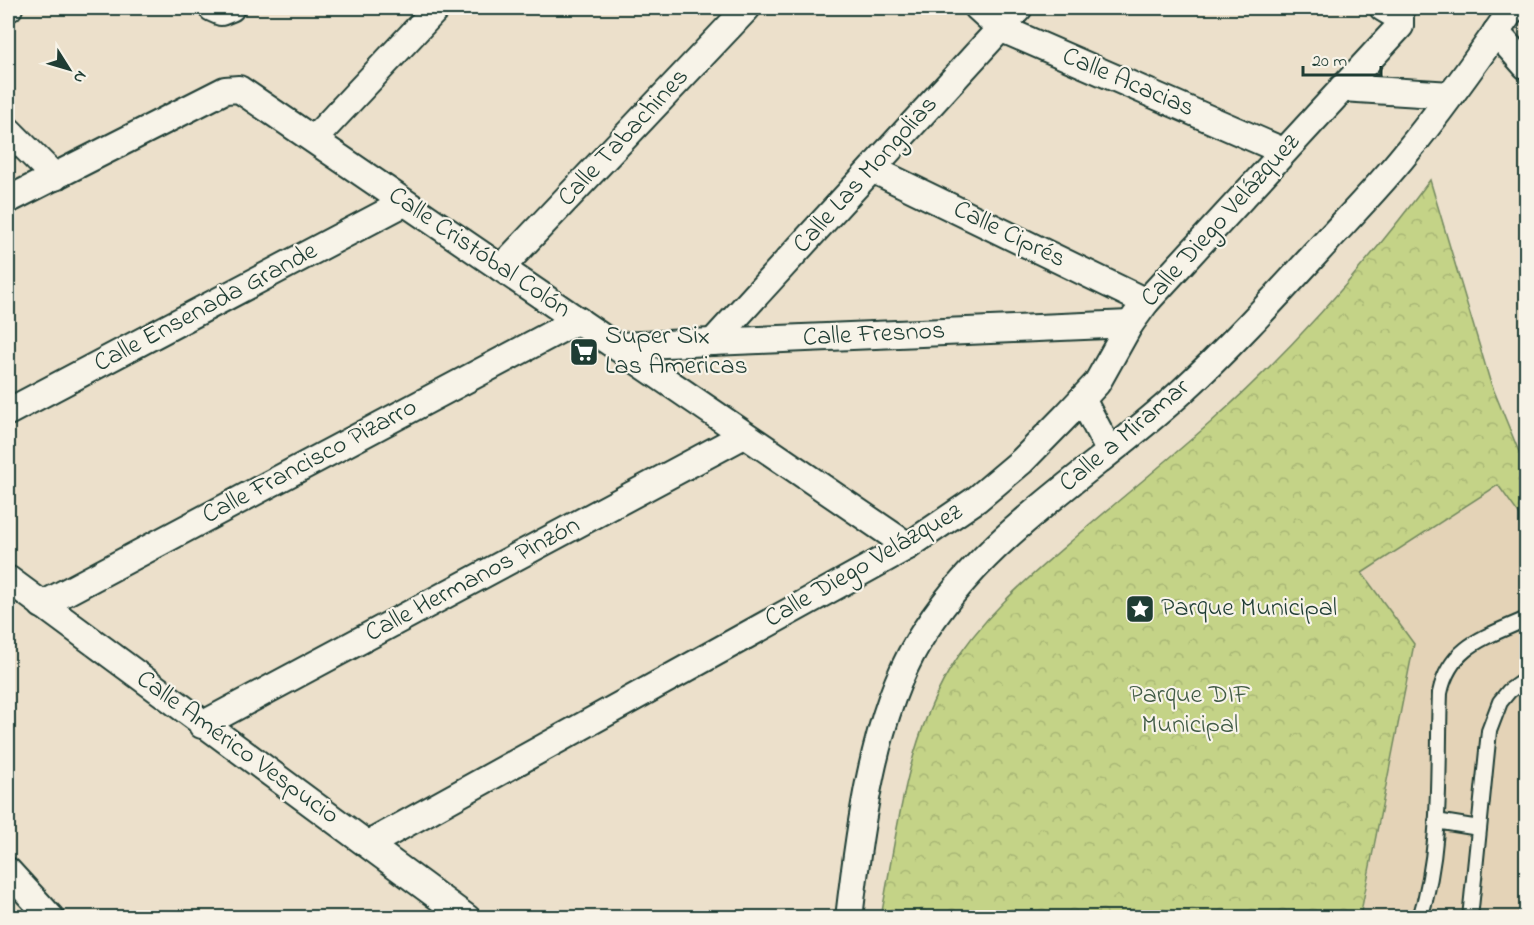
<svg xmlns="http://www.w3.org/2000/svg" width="1534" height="925" font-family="'Indie Flower',sans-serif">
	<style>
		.built { fill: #e4d3b7 }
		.park { fill: url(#park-crowns); stroke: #72885e; stroke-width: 1.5 }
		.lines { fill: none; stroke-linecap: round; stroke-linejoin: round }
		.lane-casing { stroke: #1f3d34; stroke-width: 18 }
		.street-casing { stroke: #1f3d34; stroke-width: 30 }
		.lane { stroke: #f7f3e8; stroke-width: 14 }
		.street { stroke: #f7f3e8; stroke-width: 26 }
		.labels { text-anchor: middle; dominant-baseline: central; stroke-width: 4.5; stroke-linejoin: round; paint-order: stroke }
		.street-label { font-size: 26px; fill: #1f3d34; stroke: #f7f3e8 }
		.poi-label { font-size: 26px; fill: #1f3d34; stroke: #f7f3e8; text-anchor: start }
		.park-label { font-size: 26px; fill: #405b45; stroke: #f7f3e8 }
	</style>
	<defs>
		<pattern id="park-crowns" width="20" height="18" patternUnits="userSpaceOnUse" patternTransform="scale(1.5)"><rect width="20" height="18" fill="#c4d387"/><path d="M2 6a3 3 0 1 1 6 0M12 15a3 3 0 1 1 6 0" fill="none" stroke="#a8b675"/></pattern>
	</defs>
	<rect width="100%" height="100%" fill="#ece0cb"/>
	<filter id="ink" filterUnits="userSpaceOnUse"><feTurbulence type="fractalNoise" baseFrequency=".0167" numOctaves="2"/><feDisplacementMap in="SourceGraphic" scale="12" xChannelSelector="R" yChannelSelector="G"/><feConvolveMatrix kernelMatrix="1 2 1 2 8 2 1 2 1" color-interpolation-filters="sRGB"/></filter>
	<g filter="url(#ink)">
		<path class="built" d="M 1498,485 L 1526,524 L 1526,917 L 1361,918 L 1414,644 L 1362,573 Z"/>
		<path class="park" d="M 1430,180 L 1490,381 L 1526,469 L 1526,524 L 1498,485 L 1362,573 L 1414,644 L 1360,917 L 881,917 C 897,834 905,746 949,671 C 981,617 1028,578 1076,537 C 1120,499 1166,462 1210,423 C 1292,350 1364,268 1430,180 Z"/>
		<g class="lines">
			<g class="lane-casing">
				<g id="lane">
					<path d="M 1436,821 L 1479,828"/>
					<path d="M 1420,918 C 1443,846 1437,767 1440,693 C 1450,645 1487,637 1526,619"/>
					<path d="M 1470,918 L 1489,731 L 1500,702 L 1509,691 L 1526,679"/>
				</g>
			</g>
			<g class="street-casing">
				<g id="street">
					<path d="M 8,8 L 9,8"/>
					<path d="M 212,8 L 221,12 L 231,8"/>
					<path d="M 978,8 L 1000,28 L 1283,151"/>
					<path d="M 1496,32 L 1526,66"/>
					<path d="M 1342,88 L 1451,95"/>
					<path d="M 8,130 L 55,177"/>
					<path d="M 314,139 L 437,8"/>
					<path d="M 872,169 L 1146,302"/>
					<path d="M 8,200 L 225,90 L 239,89 L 908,546"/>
					<path d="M 501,268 L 747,8"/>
					<path d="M 713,342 L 1019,8"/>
					<path d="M 618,346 L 1130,324"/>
					<path d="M 1082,399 L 1109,450"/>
					<path d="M 8,412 L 404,203"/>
					<path d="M 8,579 L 467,918"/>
					<path d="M 42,605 L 578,320"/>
					<path d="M 202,725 L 744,435"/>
					<path d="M 369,844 L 908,546 L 977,499 L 1022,461 L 1068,414 L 1097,383 L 1130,324 L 1146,302 L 1400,26 L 1400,18 L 1383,8"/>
					<path d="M 8,871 L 51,918"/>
					<path d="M 849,918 C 859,832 873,717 918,642 C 982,535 1089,476 1178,395 C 1227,350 1272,301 1316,253 C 1346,220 1378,188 1406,153 C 1444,107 1479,57 1513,8"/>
				</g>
			</g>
			<use href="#lane" class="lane"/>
			<use href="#street" class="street"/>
		</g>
	</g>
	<defs>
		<g id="supermarket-square" transform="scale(1.5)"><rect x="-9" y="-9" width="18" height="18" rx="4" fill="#1f3d34" stroke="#f7f3e8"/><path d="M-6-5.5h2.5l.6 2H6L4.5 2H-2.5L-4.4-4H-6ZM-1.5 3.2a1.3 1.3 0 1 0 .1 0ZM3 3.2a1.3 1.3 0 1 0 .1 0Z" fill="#fff"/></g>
		<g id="sight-square" transform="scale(1.5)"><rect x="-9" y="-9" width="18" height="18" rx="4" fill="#1f3d34" stroke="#f7f3e8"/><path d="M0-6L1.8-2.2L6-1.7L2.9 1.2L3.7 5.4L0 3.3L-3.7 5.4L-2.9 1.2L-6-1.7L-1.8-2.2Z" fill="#fff"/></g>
	</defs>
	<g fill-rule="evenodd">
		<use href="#supermarket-square" x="584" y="352"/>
		<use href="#sight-square" x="1140" y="609"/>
	</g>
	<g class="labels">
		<g class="street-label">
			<text transform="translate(1128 83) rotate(23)">Calle Acacias</text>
			<text transform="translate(624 138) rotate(-47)">Calle Tabachines</text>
			<text transform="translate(866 175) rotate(-48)">Calle Las Mongolias</text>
			<text transform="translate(1221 221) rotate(-48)">Calle Diego Velázquez</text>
			<text transform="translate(1009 235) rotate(26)">Calle Ciprés</text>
			<text transform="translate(479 253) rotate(34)">Calle Cristóbal Colón</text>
			<text transform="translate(206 308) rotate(-28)">Calle Ensenada Grande</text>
			<text transform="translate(874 335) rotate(-3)">Calle Fresnos</text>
			<text transform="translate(1125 436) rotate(-40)">Calle a Miramar</text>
			<text transform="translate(310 462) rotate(-28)">Calle Francisco Pizarro</text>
			<text transform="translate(864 566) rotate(-30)">Calle Diego Velázquez</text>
			<text transform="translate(473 580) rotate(-28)">Calle Hermanos Pinzón</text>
			<text transform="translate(237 748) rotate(36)">Calle Américo Vespucio</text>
		</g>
		<g class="poi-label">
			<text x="605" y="337">Super Six<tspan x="605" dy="30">Las Americas</tspan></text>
			<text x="1161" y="609">Parque Municipal</text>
		</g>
		<g class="park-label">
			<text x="1190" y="696">Parque DIF<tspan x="1190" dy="30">Municipal</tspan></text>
		</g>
	</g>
	<rect width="1534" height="925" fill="none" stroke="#f7f3e8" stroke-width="30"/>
	<rect x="15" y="15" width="1504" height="895" fill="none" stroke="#1f3d34" stroke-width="2" filter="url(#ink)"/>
	<g transform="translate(69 69) rotate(127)" stroke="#f7f3e8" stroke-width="4.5" paint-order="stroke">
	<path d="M0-4.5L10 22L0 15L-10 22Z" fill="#1f3d34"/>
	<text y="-9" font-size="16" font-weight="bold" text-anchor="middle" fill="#1f3d34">N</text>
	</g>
	<path d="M1303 66v9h78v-9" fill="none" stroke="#1f3d34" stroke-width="3"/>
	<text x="1312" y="66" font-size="18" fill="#1f3d34" stroke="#f7f3e8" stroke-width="4.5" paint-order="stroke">20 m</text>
</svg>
